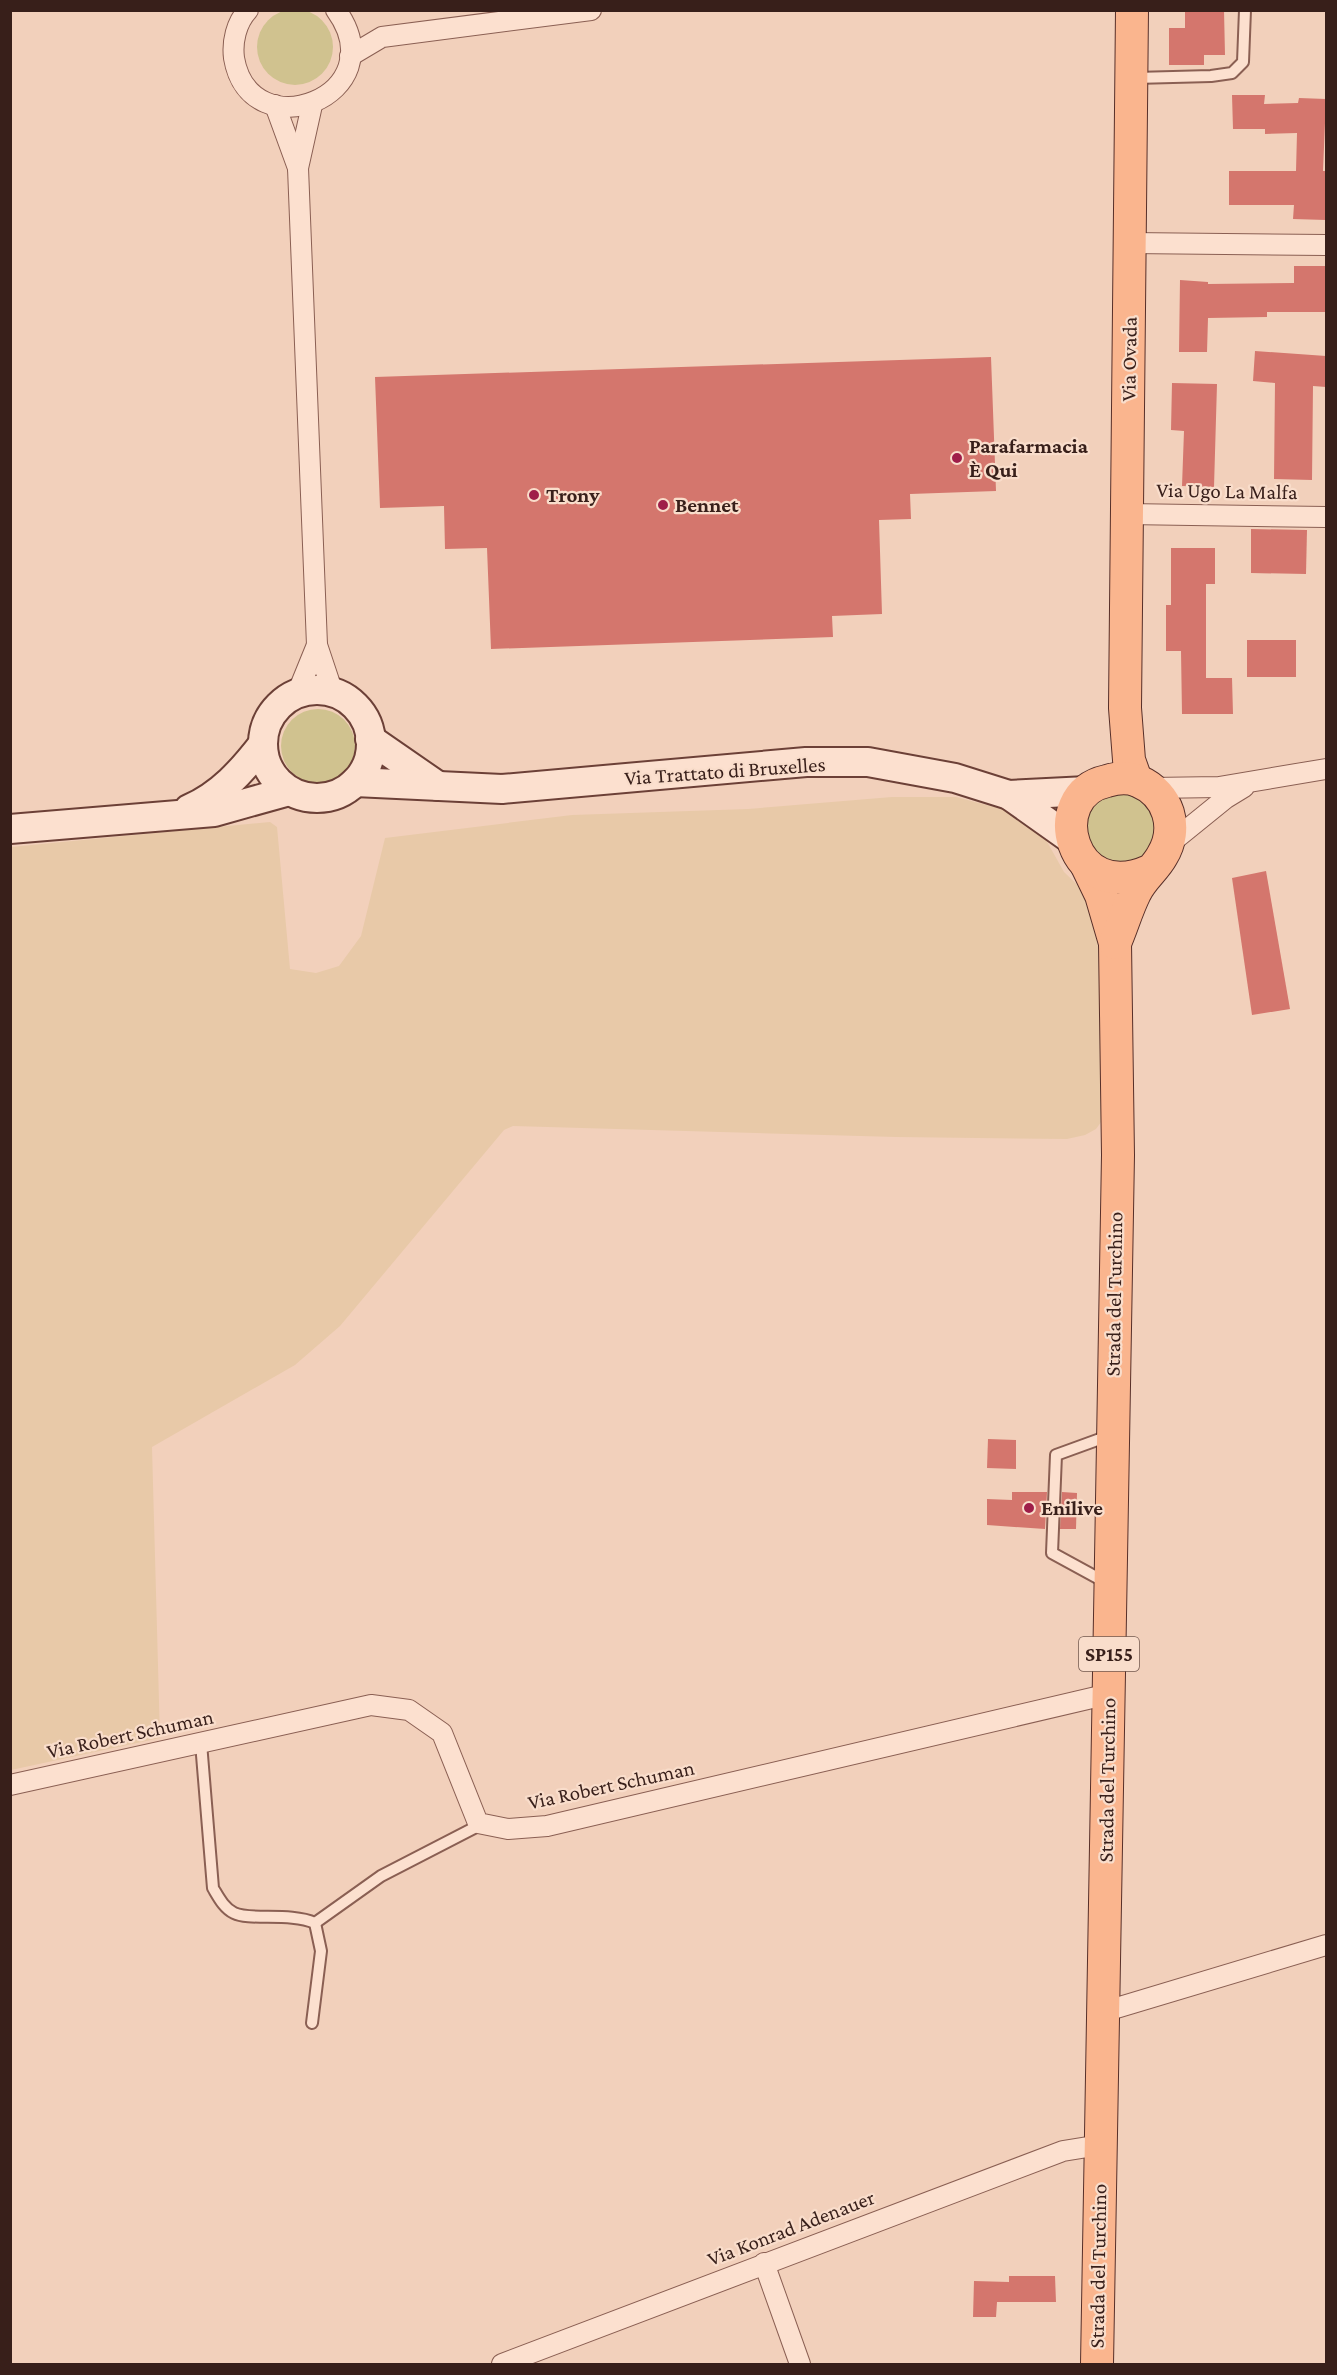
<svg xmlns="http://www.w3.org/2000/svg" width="1337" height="2375" font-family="'Crimson Pro',serif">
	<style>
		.farmland { fill: #e8c9a8 }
		.green { fill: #d0c28f }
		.building { fill: #d4766d }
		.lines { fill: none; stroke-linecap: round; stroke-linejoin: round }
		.service-casing { stroke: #8a5f53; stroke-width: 14 }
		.minor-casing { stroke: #8a5f53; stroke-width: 22 }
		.secondary-casing { stroke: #6c4037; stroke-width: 32 }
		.primary-casing { stroke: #572f29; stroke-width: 34 }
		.service { stroke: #fce0cf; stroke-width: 10 }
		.minor { stroke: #fce0cf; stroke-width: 20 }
		.secondary { stroke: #fce0cf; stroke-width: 28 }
		.primary { stroke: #fab58e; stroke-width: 32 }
		.poi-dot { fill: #9f1e49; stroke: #f9ddcb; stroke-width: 2 }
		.labels { text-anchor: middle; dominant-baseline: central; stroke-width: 4.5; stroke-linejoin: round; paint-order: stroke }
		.shield { fill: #f9ddcb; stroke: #72584f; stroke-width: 1.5 }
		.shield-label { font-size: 20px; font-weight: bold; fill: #381f1a }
		.street-label { font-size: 21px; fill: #381f1a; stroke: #f9ddcb }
		.poi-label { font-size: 21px; font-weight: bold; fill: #381f1a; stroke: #f9ddcb; text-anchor: start }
	</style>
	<rect width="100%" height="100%" fill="#f2d0bb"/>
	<path class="farmland" d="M 892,797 L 956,797 L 1021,814 L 1041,831 L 1064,872 L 1087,894 L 1102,947 L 1104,1118 L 1096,1129 L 1085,1135 L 1067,1139 L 896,1137 L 513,1126 L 504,1130 L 340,1326 L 295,1365 L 152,1447 L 160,1738 L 11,1770 L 11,847 L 270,822 L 277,827 L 290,969 L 316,973 L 339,966 L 361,936 L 385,838 L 572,815 L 748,809 Z"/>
	<g class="green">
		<circle cx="295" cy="47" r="38"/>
		<circle cx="318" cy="746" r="37"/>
		<path d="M 1137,792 L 1160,819 L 1152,854 L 1120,868 L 1089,850 L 1085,814 L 1101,796 Z"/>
	</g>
	<g class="building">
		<path d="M 1185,10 L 1224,10 L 1225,55 L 1204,55 L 1204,65 L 1169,65 L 1169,28 L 1185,28 Z"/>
		<path d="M 1232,95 L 1265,95 L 1264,104 L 1298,103 L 1299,98 L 1326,99 L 1323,171 L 1326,171 L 1326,220 L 1293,219 L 1294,205 L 1229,205 L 1229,171 L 1296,171 L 1297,133 L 1265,134 L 1265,129 L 1233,129 Z"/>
		<path d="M 1294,266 L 1326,266 L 1326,312 L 1267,312 L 1267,317 L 1208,318 L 1207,352 L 1179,352 L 1180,280 L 1208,282 L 1208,284 L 1294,283 Z"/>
		<path d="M 1255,351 L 1326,356 L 1326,387 L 1313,386 L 1312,480 L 1274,479 L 1275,383 L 1253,381 Z"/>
		<path d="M 991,357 L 996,491 L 910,494 L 911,519 L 879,520 L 882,614 L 832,616 L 833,637 L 491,649 L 487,548 L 445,549 L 444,506 L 380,508 L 375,377 Z"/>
		<path d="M 1172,383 L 1217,384 L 1214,487 L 1182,486 L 1184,431 L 1171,430 Z"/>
		<path d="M 1251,529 L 1307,530 L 1306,574 L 1251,573 Z"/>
		<path d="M 1171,548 L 1215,548 L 1215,584 L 1206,584 L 1206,678 L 1232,678 L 1233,714 L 1182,714 L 1181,651 L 1166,651 L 1166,605 L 1171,605 Z"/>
		<rect x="1247" y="640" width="49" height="37"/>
		<path d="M 1266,871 L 1290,1009 L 1252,1015 L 1232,878 Z"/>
		<path d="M 988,1439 L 1016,1440 L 1016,1469 L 987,1468 Z"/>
		<path d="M 1012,1492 L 1047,1492 L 1045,1529 L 987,1525 L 987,1499 L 1012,1500 Z"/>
		<path d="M 1062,1492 L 1077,1493 L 1076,1529 L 1060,1529 Z"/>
		<path d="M 1009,2276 L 1055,2276 L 1056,2302 L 997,2302 L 996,2317 L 973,2317 L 974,2281 L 1009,2282 Z"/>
	</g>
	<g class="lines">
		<g class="service-casing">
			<g id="service">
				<path d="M 1135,78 L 1211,76 L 1232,73 L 1243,62 L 1245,10"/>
				<path d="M 1107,1583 L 1052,1553 L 1056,1455 L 1111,1435"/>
				<path d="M 201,1743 L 213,1888 C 219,1898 224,1908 234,1913 C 250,1921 290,1912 315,1923 L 321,1951 L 312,2023"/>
				<path d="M 315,1923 L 381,1876 L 476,1827 L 478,1823"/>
			</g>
		</g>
		<g class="minor-casing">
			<g id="minor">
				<path d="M 248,10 C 236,23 232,42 234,58 C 250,152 398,96 336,10"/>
				<path d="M 350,56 L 382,37 L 591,10"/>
				<path d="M 275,105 L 298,168"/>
				<path d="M 312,105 L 298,168 L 317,645 L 333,693"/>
				<path d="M 1130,243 L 1326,245"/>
				<path d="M 1127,514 L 1326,517"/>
				<path d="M 297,694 L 317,645"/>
				<path d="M 1151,788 L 1219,787 L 1326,769"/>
				<path d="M 1168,845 L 1226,798 L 1244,787"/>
				<path d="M 10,1785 L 371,1705 L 409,1710 L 442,1733 L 478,1823 L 508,1829 L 547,1826 L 1109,1694"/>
				<path d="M 1103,2012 L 1326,1945"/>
				<path d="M 764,2263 L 800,2364"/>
				<path d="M 502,2364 L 1063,2151 L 1100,2145"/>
			</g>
		</g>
		<g class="secondary-casing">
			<g id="secondary">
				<circle cx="317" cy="744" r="54"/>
				<path d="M 370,739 L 438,786"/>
				<path d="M 355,782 L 502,789 L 806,762 L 868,762 L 955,778 L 1009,795 L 1071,839"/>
				<path d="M 1009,795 L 1087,791"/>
				<path d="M 189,809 C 221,795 242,771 263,744"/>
				<path d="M 10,829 L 214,812 L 289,791"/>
			</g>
		</g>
		<g class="primary-casing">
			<g id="primary">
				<path d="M 1132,10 L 1125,708 L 1129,760 L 1136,780"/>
				<path d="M 1087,866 L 1101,895 L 1115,943 L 1118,1155 L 1097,2364"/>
				<path d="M 1115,943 C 1122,927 1127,909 1135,893 C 1142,878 1155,869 1162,856 C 1179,828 1169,794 1138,781 C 1128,777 1117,778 1107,781 C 1042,795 1071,906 1149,871"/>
			</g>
		</g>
		<use href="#service" class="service"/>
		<use href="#minor" class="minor"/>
		<use href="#secondary" class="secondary"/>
		<use href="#primary" class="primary"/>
	</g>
	<g class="poi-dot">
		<circle cx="957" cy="458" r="6"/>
		<circle cx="534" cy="495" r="6"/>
		<circle cx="663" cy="505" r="6"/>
		<circle cx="1029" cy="1508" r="6"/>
	</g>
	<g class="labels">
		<rect class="shield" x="1079" y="1637" width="60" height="34" rx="4.5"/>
		<g class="shield-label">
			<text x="1109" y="1654">SP155</text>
		</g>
		<g class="street-label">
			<text transform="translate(1129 359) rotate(-89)">Via Ovada</text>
			<text transform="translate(1227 491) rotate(1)">Via Ugo La Malfa</text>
			<text transform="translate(725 771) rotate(-4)">Via Trattato di Bruxelles</text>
			<text transform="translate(1114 1294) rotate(-89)">Strada del Turchino</text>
			<text transform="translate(130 1734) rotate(-12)">Via Robert Schuman</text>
			<text transform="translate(1107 1780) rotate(-89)">Strada del Turchino</text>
			<text transform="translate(611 1785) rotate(-12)">Via Robert Schuman</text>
			<text transform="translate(791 2228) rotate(-21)">Via Konrad Adenauer</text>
			<text transform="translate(1098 2266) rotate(-89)">Strada del Turchino</text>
		</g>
		<g class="poi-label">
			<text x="969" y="446">Parafarmacia<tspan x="969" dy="24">È Qui</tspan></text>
			<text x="546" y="495">Trony</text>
			<text x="675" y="505">Bennet</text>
			<text x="1041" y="1508">Enilive</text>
		</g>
	</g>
	<rect width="1337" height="2375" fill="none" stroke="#381f1a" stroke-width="24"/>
</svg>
